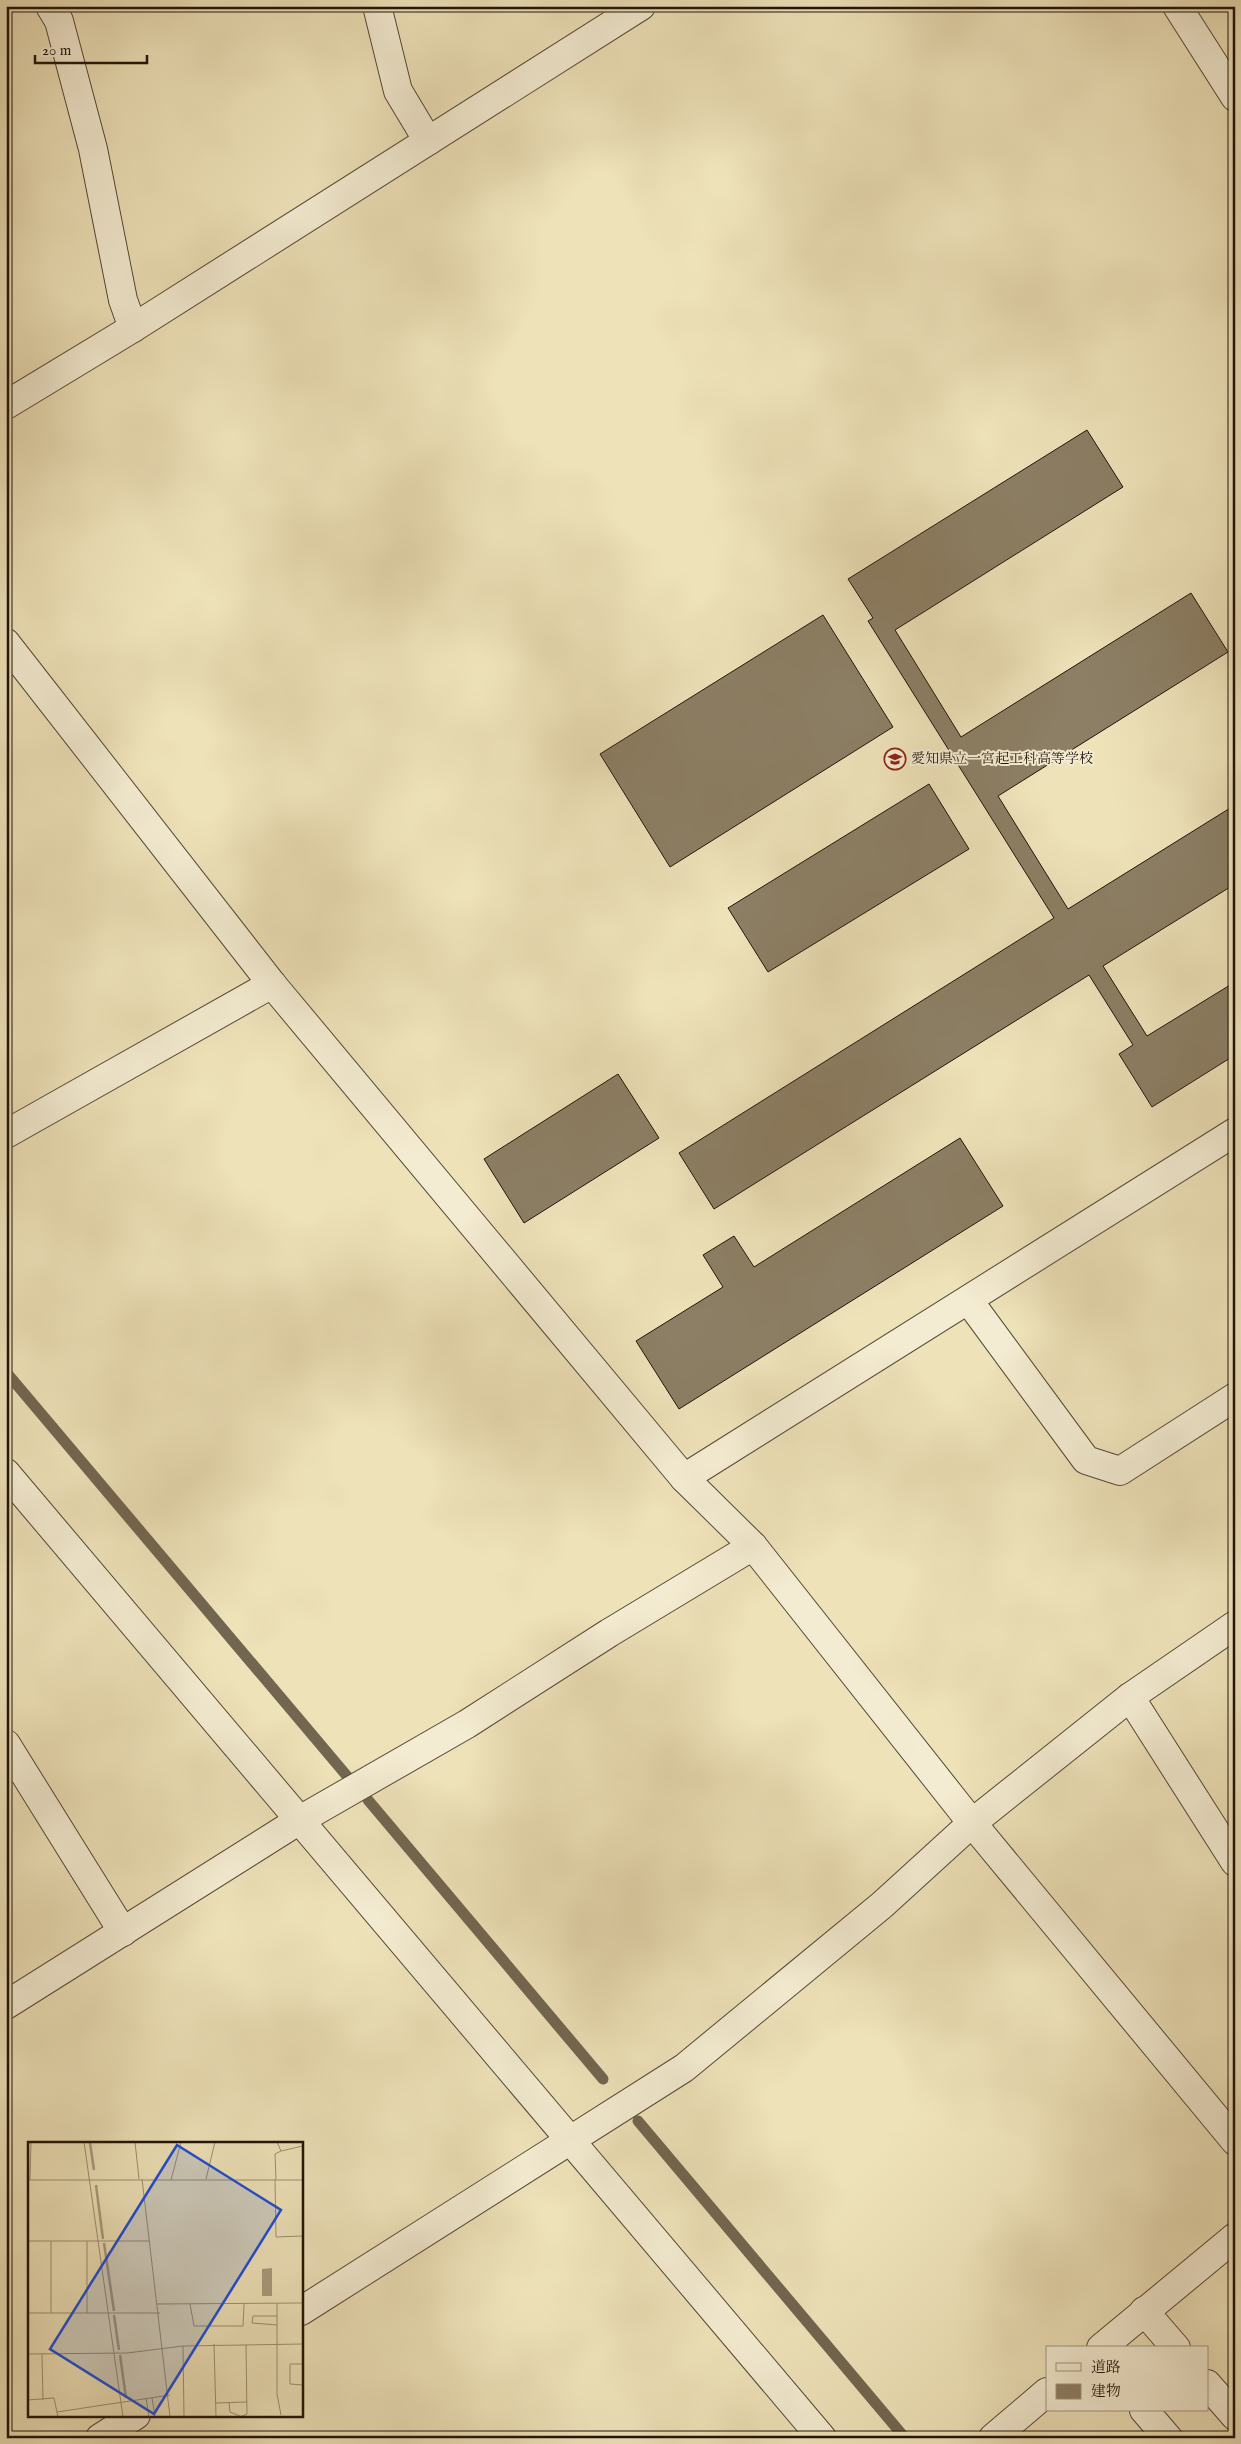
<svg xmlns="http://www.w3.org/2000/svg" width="1241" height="2444" font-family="'IM FELL English','Noto Serif JP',serif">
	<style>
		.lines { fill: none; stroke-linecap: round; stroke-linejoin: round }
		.stream { stroke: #726650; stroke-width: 11 }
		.building { fill: #8c7f65; stroke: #21140a }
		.minor-casing { stroke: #544836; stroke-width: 30 }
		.tertiary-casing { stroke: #544836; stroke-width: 30 }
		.minor { stroke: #f4ecd2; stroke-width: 28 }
		.tertiary { stroke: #f4ecd2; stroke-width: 28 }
		.labels { text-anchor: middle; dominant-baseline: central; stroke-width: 4; stroke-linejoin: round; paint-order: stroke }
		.poi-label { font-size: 14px; fill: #21140a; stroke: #f4ecd2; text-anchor: start }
		.inset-river { fill: none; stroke: #a89c7e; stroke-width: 2.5 }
		.inset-road { fill: none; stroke: #9c9073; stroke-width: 1 }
		.view { fill: #1d4ed8; fill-opacity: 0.15; stroke: #1d4ed8; stroke-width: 2.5 }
		.inset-edge { fill: none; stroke: #21140a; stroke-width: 2.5 }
	</style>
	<rect width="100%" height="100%" fill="#eee2b9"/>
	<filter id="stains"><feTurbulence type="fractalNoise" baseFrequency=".004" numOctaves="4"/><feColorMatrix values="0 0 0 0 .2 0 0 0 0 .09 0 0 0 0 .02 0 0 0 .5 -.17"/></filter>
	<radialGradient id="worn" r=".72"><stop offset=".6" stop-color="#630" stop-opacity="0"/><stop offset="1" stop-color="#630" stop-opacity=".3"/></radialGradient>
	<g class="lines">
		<g class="stream">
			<path d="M 6,1372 L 347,1776"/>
			<path d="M 368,1800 L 603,2079"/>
			<path d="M 638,2121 L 905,2438"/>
		</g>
	</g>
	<g class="building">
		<path d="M 1087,430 L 1123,487 L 895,630 L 961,737 L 1191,593 L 1228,652 L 998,796 L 1068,909 L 1235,805 L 1235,884 L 1103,966 L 1147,1036 L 1235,982 L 1235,1055 L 1152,1107 L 1119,1054 L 1133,1045 L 1089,975 L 714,1209 L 679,1153 L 1054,918 L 868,621 L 873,618 L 848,579 Z"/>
		<path d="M 823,615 L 893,727 L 670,867 L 600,754 Z"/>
		<path d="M 929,784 L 969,849 L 768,972 L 728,908 Z"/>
		<path d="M 618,1074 L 659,1138 L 524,1223 L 484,1159 Z"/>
		<path d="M 960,1138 L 1003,1206 L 679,1409 L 636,1341 L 723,1287 L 703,1255 L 734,1236 L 754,1267 Z"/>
	</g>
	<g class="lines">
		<g class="minor-casing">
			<g id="minor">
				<path d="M 50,6 L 59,21 L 93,149 L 123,300 L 133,328"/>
				<path d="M 377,6 L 398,91 L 428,141"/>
				<path d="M 1177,6 L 1235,97"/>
				<path d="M 6,643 L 272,984 L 684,1478 L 753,1546 L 972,1823 L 1235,2141"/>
				<path d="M 6,1134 L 272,984"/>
				<path d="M 969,1301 L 1086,1460 L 1120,1471 L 1235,1397"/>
				<path d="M 684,1478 L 1235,1132"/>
				<path d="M 1130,1697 L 1235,1862"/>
				<path d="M 6,1744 L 123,1932"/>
				<path d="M 6,2005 L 298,1821 L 467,1724 L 609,1633 L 753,1546"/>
				<path d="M 301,2311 L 684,2068 L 882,1905 L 972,1823 L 1130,1697 L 1235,1625"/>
				<path d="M 1144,2311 L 1176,2348"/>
				<path d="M 1101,2348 L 1235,2237"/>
				<path d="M 1207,2384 L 1235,2416"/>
				<path d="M 1144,2410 L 1168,2438"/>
				<path d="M 100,2438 L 136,2415"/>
				<path d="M 993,2438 L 1047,2392"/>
			</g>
		</g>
		<g class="tertiary-casing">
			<g id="tertiary">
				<path d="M 6,405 L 133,328 L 641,6"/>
				<path d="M 6,1473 L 822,2438"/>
			</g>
		</g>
		<use href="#minor" class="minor"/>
		<use href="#tertiary" class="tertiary"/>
	</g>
	<defs>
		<g id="school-ring" transform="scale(1.125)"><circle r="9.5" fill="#f4ecd2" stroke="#8f2418" stroke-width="1.5"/><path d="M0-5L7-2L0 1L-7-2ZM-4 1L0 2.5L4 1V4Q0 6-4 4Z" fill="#8f2418"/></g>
	</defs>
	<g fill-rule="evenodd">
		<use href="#school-ring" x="895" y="759"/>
	</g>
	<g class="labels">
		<g class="poi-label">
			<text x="911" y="759">愛知県立一宮起工科高等学校</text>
		</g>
	</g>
	<g transform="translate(28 2142)">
		<rect width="275" height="275" fill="#eee2b9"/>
		<path d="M 244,126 L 244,154 L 234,154 L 234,127 Z" fill="#a89c7e"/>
		<path class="inset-river" d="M 62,1 L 66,28M 68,43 L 75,97M 76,101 L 86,169M 86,173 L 91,208M 92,213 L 98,256"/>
		<path class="inset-road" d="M 56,0 L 95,275M 107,0 L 111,37M 249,0 L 253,9 L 275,4M 114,37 L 142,275M 178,37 L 187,0M 247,37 L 248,95 L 275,94M 248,37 L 247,12 L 253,9M 0,38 L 275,38M 2,38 L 3,0M 143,38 L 153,0M 0,99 L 121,99M 23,99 L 23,171M 249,161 L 249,252 L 253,273M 129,162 L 275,161M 162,162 L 166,184 L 215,184 L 216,162M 0,171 L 132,171M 59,171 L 59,99M 249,174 L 225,174 L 224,181 L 249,183M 186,202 L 188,275M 155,204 L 156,275M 0,212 L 99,211 L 155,204 L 275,202M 14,212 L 15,258M 275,222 L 262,222 L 262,242 L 275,243M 118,256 L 121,275M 124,256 L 127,275M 0,258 L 26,256 L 30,275M 201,260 L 202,270 L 212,274M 188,261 L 219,260M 29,270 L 142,253M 212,275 L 219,272 L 218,203"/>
		<path class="view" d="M 149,3 L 253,68 L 126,272 L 22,207 Z"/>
		<rect width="275" height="275" class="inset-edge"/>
	</g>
	<rect width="1241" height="2444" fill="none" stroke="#eee2b9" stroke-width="25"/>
	<rect x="8" y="8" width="1226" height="2429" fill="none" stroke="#21140a" stroke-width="2.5"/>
	<rect x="12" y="12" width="1216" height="2419" fill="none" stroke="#21140a"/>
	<rect x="1046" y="2346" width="162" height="65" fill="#f4ecd2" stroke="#a09682"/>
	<rect x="1056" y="2363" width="25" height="8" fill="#f4ecd2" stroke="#a09682"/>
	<text x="1091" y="2372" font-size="15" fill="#21140a">道路</text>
	<rect x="1056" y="2384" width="25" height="15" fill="#8c7f65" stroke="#a09682"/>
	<text x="1091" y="2396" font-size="15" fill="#21140a">建物</text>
	<path d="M35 55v8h112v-8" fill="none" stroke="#21140a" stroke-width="2.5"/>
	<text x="42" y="55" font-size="15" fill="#21140a" stroke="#f4ecd2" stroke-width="4" paint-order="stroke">20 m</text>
	<rect width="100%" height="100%" filter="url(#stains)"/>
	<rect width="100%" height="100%" fill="url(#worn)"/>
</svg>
